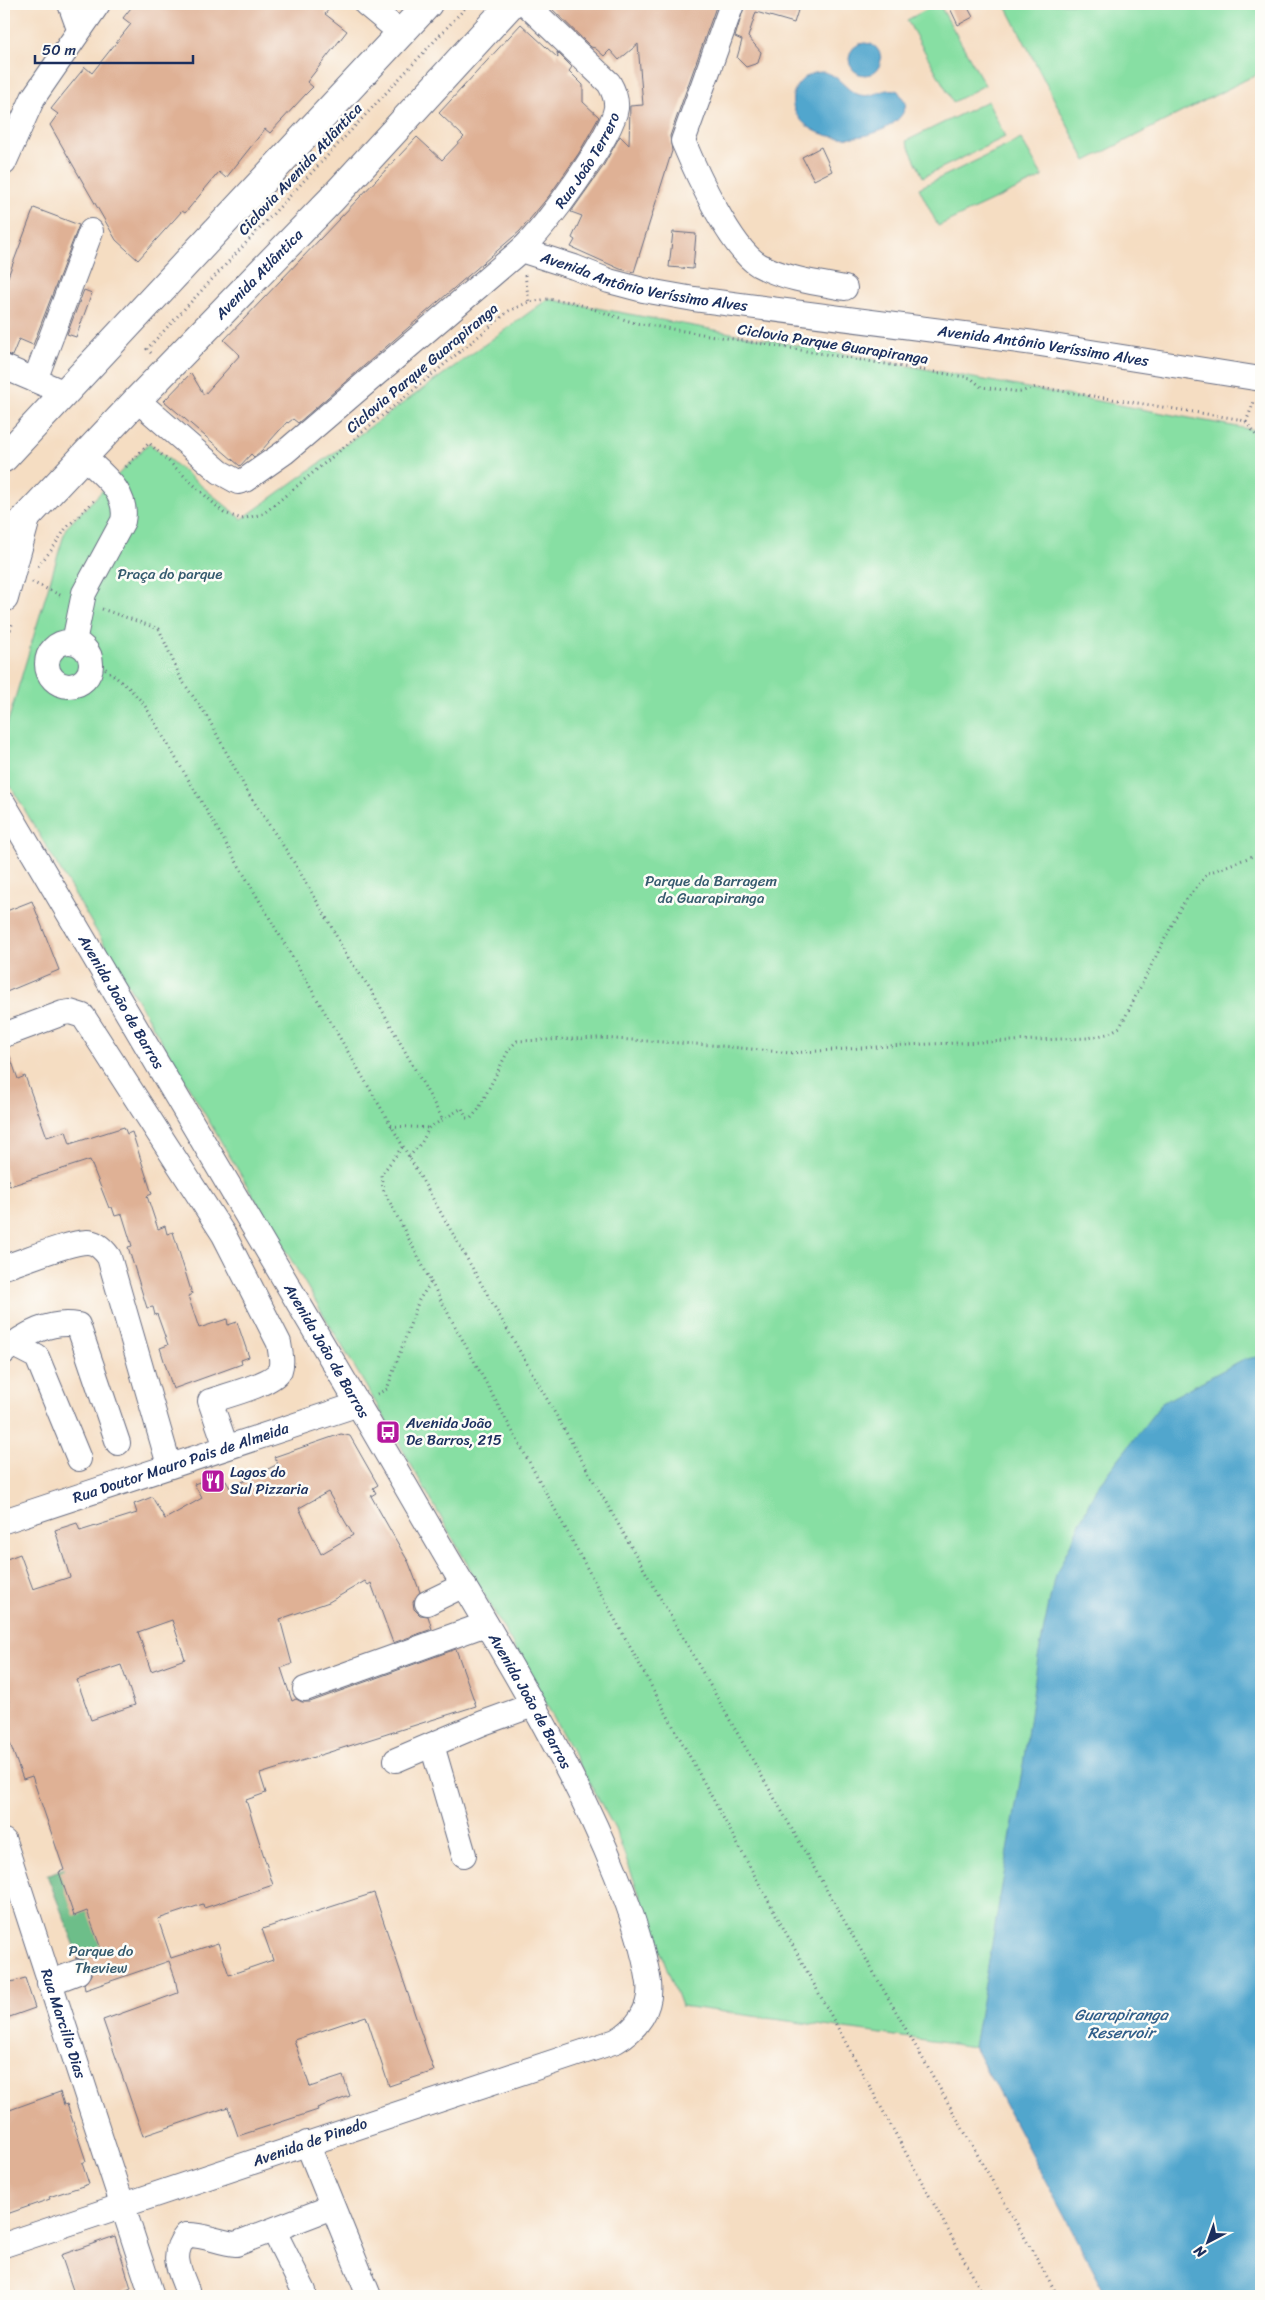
<svg xmlns="http://www.w3.org/2000/svg" width="1265" height="2300" font-family="Sriracha,sans-serif">
	<style>
		.green { fill: #87dfa3; stroke: #518780 }
		.forest { fill: #6dbe89; stroke: #447674 }
		.water { fill: #51a6cd; stroke: #366a96 }
		.building { fill: #dfb195; fill-rule: evenodd }
		.lines { fill: none; stroke-linecap: round; stroke-linejoin: round }
		.minor-casing { stroke: #676c81; stroke-width: 26 }
		.major-casing { stroke: #676c81; stroke-width: 30 }
		.path { stroke: #676c81; stroke-width: 3; stroke-dasharray: 1 4; stroke-linecap: butt }
		.minor { stroke: #fff; stroke-width: 24 }
		.major { stroke: #fff; stroke-width: 28 }
		.labels { text-anchor: middle; dominant-baseline: central; stroke-width: 5; stroke-linejoin: round; paint-order: stroke }
		.street-label { font-size: 15px; fill: #1b2f5e; stroke: #fdfcf7 }
		.park-label { font-size: 15px; fill: #365b6f; stroke: #fdfcf7 }
		.poi-label { font-size: 15px; fill: #1b2f5e; stroke: #fdfcf7; text-anchor: start }
		.water-label { font-size: 16px; font-style: italic; fill: #315f8a; stroke: #fdfcf7 }
	</style>
	<rect width="100%" height="100%" fill="#fdfcf7"/>
	<filter id="ink" filterUnits="userSpaceOnUse"><feTurbulence type="fractalNoise" baseFrequency=".02" numOctaves="2"/><feDisplacementMap in="SourceGraphic" scale="10" xChannelSelector="R" yChannelSelector="G"/><feConvolveMatrix kernelMatrix="1 2 1 2 8 2 1 2 1" color-interpolation-filters="sRGB"/></filter>
	<filter id="wash" filterUnits="userSpaceOnUse"><feTurbulence type="fractalNoise" baseFrequency=".0096" numOctaves="4" result="noise"/><feDisplacementMap in="SourceGraphic" scale="20" xChannelSelector="R" yChannelSelector="G"/><feGaussianBlur stdDeviation="1.12" result="paint"/><feColorMatrix in="noise" values="0 0 0 0 0 0 0 0 0 0 0 0 0 0 0 0 0 1.4 0 .05"/><feComposite in="paint" operator="in"/></filter>
	<g filter="url(#wash)">
		<rect width="100%" height="100%" fill="#f5ddc2"/>
		<g class="green">
			<path d="M 937,4 L 939,4 L 985,85 L 953,102 L 907,20 Z"/>
			<path d="M 1005,4 L 1261,4 L 1261,72 L 1086,161 Z"/>
			<path d="M 988,101 L 1005,137 L 923,177 L 906,141 Z"/>
			<path d="M 1021,139 L 1043,177 L 938,226 L 919,188 Z"/>
			<path d="M 548,299 L 1254,430 L 1261,442 L 1261,1799 L 1027,2145 L 974,2047 L 681,2006 L 615,1829 L 540,1693 L 386,1420 L 4,775 L 4,735 L 66,528 L 149,443 L 242,519 Z"/>
		</g>
		<path class="forest" d="M 72,1865 L 129,1971 L 91,1987 L 47,1875 Z"/>
		<g class="water">
			<circle cx="865" cy="59" r="16"/>
			<path d="M 824,72 C 840,75 845,91 860,95 C 874,99 885,85 898,91 L 906,103 C 905,116 894,124 882,130 C 857,141 819,142 800,119 C 782,99 799,71 824,72 Z"/>
			<path d="M 1261,1356 L 1261,2296 L 1107,2296 L 974,2047 L 1023,1765 L 1038,1658 L 1054,1579 L 1096,1488 L 1162,1403 L 1242,1360 Z"/>
		</g>
		<g id="blocks">
			<g class="building">
				<path d="M 134,4 L 333,4 L 325,14 L 347,31 L 307,82 L 313,87 L 306,94 L 270,133 L 265,129 L 226,178 L 219,172 L 185,213 L 182,211 L 138,260 L 116,240 L 50,125 L 58,114 L 51,109 L 63,94 L 85,67 L 92,73 L 131,24 L 123,18 Z"/>
				<path d="M 547,4 L 717,4 L 670,136 L 672,151 L 634,272 L 620,269 L 571,247 L 575,240 L 572,238 L 582,216 L 571,212 L 602,168 L 620,136 L 629,145 L 630,106 L 643,105 L 638,44 L 619,60 L 610,50 L 604,56 L 595,48 L 591,47 Z"/>
				<path d="M 745,4 L 800,4 L 794,23 L 756,12 L 748,37 L 761,52 L 758,63 L 746,67 L 737,58 L 742,40 L 735,37 Z"/>
				<path d="M 948,4 L 966,4 L 973,17 L 958,25 Z"/>
				<path d="M 521,24 L 558,58 L 557,52 L 572,67 L 569,71 L 583,85 L 583,102 L 599,117 L 579,153 L 549,196 L 520,231 L 298,423 L 293,419 L 288,423 L 287,422 L 262,450 L 254,457 L 251,454 L 240,466 L 164,401 L 191,373 L 204,395 L 240,355 L 224,340 L 417,137 L 442,160 L 464,137 L 439,113 Z"/>
				<path d="M 821,147 L 832,171 L 814,180 L 802,157 Z"/>
				<path d="M 34,208 L 79,225 L 33,345 L 19,339 L 12,356 L 4,353 L 4,287 Z"/>
				<path d="M 673,232 L 696,234 L 693,269 L 669,267 Z"/>
				<path d="M 84,290 L 92,293 L 76,337 L 67,334 Z"/>
				<path d="M 32,901 L 59,970 L 4,993 L 4,912 Z"/>
				<path d="M 4,1048 L 7,1048 L 18,1079 L 25,1076 L 47,1137 L 66,1131 L 70,1144 L 124,1127 L 127,1134 L 132,1132 L 152,1194 L 147,1196 L 158,1229 L 165,1226 L 167,1234 L 173,1232 L 192,1294 L 188,1296 L 199,1328 L 227,1319 L 228,1325 L 237,1322 L 249,1357 L 241,1360 L 242,1364 L 173,1389 L 160,1348 L 168,1345 L 157,1314 L 155,1315 L 153,1307 L 147,1308 L 128,1247 L 132,1246 L 122,1214 L 115,1216 L 112,1207 L 109,1208 L 90,1160 L 10,1186 L 4,1166 Z"/>
				<path d="M 341,1434 L 350,1436 L 378,1485 L 373,1488 L 376,1493 L 371,1496 L 409,1563 L 420,1592 L 413,1602 L 414,1609 L 420,1615 L 428,1616 L 432,1629 L 393,1643 L 371,1583 L 368,1585 L 365,1581 L 329,1602 L 280,1619 L 292,1664 L 281,1668 L 292,1701 L 296,1699 L 302,1702 L 310,1702 L 456,1649 L 476,1706 L 260,1774 L 266,1793 L 246,1800 L 273,1885 L 204,1908 L 203,1904 L 158,1919 L 171,1958 L 218,1943 L 229,1975 L 273,1960 L 262,1929 L 374,1893 L 434,2071 L 389,2086 L 366,2016 L 294,2040 L 310,2087 L 343,2076 L 350,2096 L 317,2108 L 318,2110 L 238,2136 L 228,2107 L 143,2136 L 103,2020 L 178,1993 L 175,1978 L 169,1961 L 85,1990 L 84,1984 L 91,1975 L 91,1968 L 86,1961 L 75,1958 L 101,1949 L 87,1911 L 74,1916 L 59,1872 L 64,1870 L 32,1776 L 23,1779 L 4,1727 L 4,1707 L 10,1705 L 4,1685 L 4,1560 L 20,1554 L 33,1589 L 70,1577 L 55,1530 L 77,1523 L 80,1531 L 137,1513 L 134,1504 L 152,1497 L 165,1519 L 202,1498 L 194,1484 L 222,1474 L 230,1488 L 278,1464 L 274,1457 ZM 328,1492 L 353,1535 L 321,1554 L 299,1508 ZM 172,1620 L 185,1659 L 151,1671 L 138,1632 ZM 121,1665 L 135,1705 L 91,1720 L 77,1680 Z"/>
				<path d="M 25,1978 L 35,2008 L 4,2019 L 4,1984 Z"/>
				<path d="M 60,2092 L 64,2105 L 67,2104 L 86,2161 L 82,2163 L 89,2184 L 49,2197 L 50,2199 L 4,2215 L 4,2112 Z"/>
				<path d="M 115,2236 L 131,2288 L 124,2291 L 125,2296 L 75,2296 L 61,2255 Z"/>
			</g>
		</g>
	</g>
	<g filter="url(#ink)">
		<use href="#blocks" fill-opacity="0" stroke="#676c81" stroke-width="1"/>
		<g class="lines">
			<g class="minor-casing">
				<g id="minor">
					<path d="M 70,4 L 79,29"/>
					<path d="M 366,4 L 401,33"/>
					<path d="M 732,4 L 683,141 C 696,172 731,249 759,265 C 785,279 816,283 845,288"/>
					<path d="M 4,163 L 33,98 L 98,4"/>
					<path id="s1" d="M 521,250 C 544,230 612,137 616,108 C 617,99 613,90 609,83 L 526,4"/>
					<path d="M 4,367 L 65,393"/>
					<path d="M 35,380 L 91,231"/>
					<path id="s2" d="M 137,400 L 220,472 L 238,482 L 245,480 L 285,452 L 521,250 L 574,267 L 609,281 L 643,290 L 694,299 L 1034,343 L 1261,379"/>
					<path d="M 74,642 L 84,593 L 123,521 C 129,493 102,474 84,457"/>
					<circle cx="69" cy="664" r="22"/>
					<path id="s3" d="M 4,804 C 152,1054 300,1303 445,1554 C 506,1658 571,1762 616,1874 C 629,1906 644,1949 649,1983 C 652,2009 637,2029 616,2041 L 4,2245"/>
					<path d="M 4,1035 L 63,1013 L 70,1012 L 83,1016 L 224,1235 L 279,1343 C 280,1351 283,1362 280,1370 C 273,1384 225,1396 210,1401 L 226,1447"/>
					<path d="M 4,1267 C 24,1261 69,1242 87,1242 C 97,1242 104,1250 109,1257 L 169,1465"/>
					<path d="M 12,1344 L 37,1357 L 79,1459"/>
					<path d="M 4,1352 C 24,1334 51,1320 78,1325 L 118,1443"/>
					<path id="s4" d="M 4,1521 L 359,1404"/>
					<path d="M 427,1603 L 464,1585"/>
					<path d="M 305,1689 L 486,1624"/>
					<path d="M 432,1745 L 464,1855"/>
					<path d="M 396,1760 L 483,1723 L 533,1705"/>
					<path id="s5" d="M 4,1841 L 152,2296"/>
					<path d="M 49,1983 L 78,1972"/>
					<path d="M 307,2143 L 369,2296"/>
					<path d="M 274,2231 L 304,2291"/>
					<path d="M 187,2290 C 179,2270 170,2254 186,2235 C 204,2234 219,2243 236,2244 L 332,2207"/>
				</g>
			</g>
			<g class="major-casing">
				<g id="major">
					<path d="M 4,458 L 428,4"/>
					<path id="s6" d="M 4,541 L 137,400 L 331,200 L 511,4"/>
					<path d="M 4,598 L 25,522"/>
				</g>
			</g>
			<g class="path">
				<path d="M 525,275 L 529,302"/>
				<path d="M 151,353 L 147,349 L 469,4"/>
				<path d="M 1246,422 L 1255,399"/>
				<path d="M 126,467 L 149,443 L 224,513 L 242,519 L 263,514 L 509,311 L 529,302 L 548,299 L 572,302 L 635,323 L 971,378 L 981,387 L 1020,392 L 1036,387 L 1238,419 L 1246,422 L 1261,442"/>
				<path d="M 38,566 L 53,548 L 66,528 L 96,499"/>
				<path d="M 32,582 L 62,596"/>
				<path d="M 102,609 L 159,629 L 181,679 L 208,718 L 248,793 L 292,859 L 329,922 L 345,953 L 371,990 L 443,1120"/>
				<path d="M 4,649 L 13,621"/>
				<path d="M 90,656 L 129,688 L 144,704 L 388,1120 L 1058,2296"/>
				<path d="M 391,1126 L 429,1128"/>
				<path d="M 409,1157 L 422,1142 L 429,1128 L 462,1108 L 466,1118 L 471,1118 L 478,1110 L 509,1049 L 517,1041 L 599,1038 L 711,1045 L 790,1053 L 904,1045 L 1088,1038 L 1107,1034 L 1120,1027 L 1182,905 L 1208,873 L 1261,853"/>
				<path d="M 431,1282 L 984,2296"/>
				<path d="M 377,1394 L 387,1389 L 419,1300 L 431,1282 L 383,1189 L 381,1175 L 403,1146"/>
			</g>
			<use href="#minor" class="minor"/>
			<use href="#major" class="major"/>
		</g>
	</g>
	<defs>
		<g id="bus-square" transform="scale(1.25)"><rect x="-9" y="-9" width="18" height="18" rx="4" fill="#b5179e" stroke="#fdfcf7"/><path d="M-5-6H5V4H4V6H2V4H-2V6H-4V4H-5ZM-3.5-4V0h7V-4ZM-3.5 1.2v1.5H-2V1.2ZM2 1.2v1.5H3.5V1.2Z" fill="#fff"/></g>
		<g id="restaurant-square" transform="scale(1.25)"><rect x="-9" y="-9" width="18" height="18" rx="4" fill="#b5179e" stroke="#fdfcf7"/><path d="M-5-6h1v4h1v-4h1v4h1v-4h1v5L-1.5 .5V6h-2V.5L-5-1ZM5-6V6H3V1.5H1.5Q1.5-4 5-6Z" fill="#fff"/></g>
	</defs>
	<g fill-rule="evenodd">
		<use href="#bus-square" x="388" y="1432"/>
		<use href="#restaurant-square" x="213" y="1481"/>
	</g>
	<g class="labels">
		<g class="street-label">
			<text stroke="none"><textPath href="#s1" startOffset="112">Rua João Terrero</textPath></text>
			<text transform="translate(300 169) rotate(-47)">Ciclovia Avenida Atlântica</text>
			<text stroke="none"><textPath href="#s6" startOffset="369">Avenida Atlântica</textPath></text>
			<text stroke="none"><textPath href="#s2" startOffset="625">Avenida Antônio Veríssimo Alves</textPath></text>
			<text transform="translate(833 344) rotate(9)">Ciclovia Parque Guarapiranga</text>
			<text stroke="none"><textPath href="#s2" startOffset="1030">Avenida Antônio Veríssimo Alves</textPath></text>
			<text transform="translate(422 368) rotate(-40)">Ciclovia Parque Guarapiranga</text>
			<text stroke="none"><textPath href="#s3" startOffset="230">Avenida João de Barros</textPath></text>
			<text stroke="none"><textPath href="#s3" startOffset="635">Avenida João de Barros</textPath></text>
			<text stroke="none"><textPath href="#s4" startOffset="186">Rua Doutor Mauro Pais de Almeida</textPath></text>
			<text stroke="none"><textPath href="#s3" startOffset="1040">Avenida João de Barros</textPath></text>
			<text stroke="none"><textPath href="#s5" startOffset="192">Rua Marcilio Dias</textPath></text>
			<text transform="translate(310 2142) rotate(-19)">Avenida de Pinedo</text>
		</g>
		<g class="park-label">
			<text x="170" y="574">Praça do parque</text>
			<text x="711" y="881">Parque da Barragem<tspan x="711" dy="17">da Guarapiranga</tspan></text>
			<text x="101" y="1951">Parque do<tspan x="101" dy="17">Theview</tspan></text>
		</g>
		<g class="poi-label">
			<text x="406" y="1423">Avenida João<tspan x="406" dy="17">De Barros, 215</tspan></text>
			<text x="230" y="1472">Lagos do<tspan x="230" dy="17">Sul Pizzaria</tspan></text>
		</g>
		<g class="water-label">
			<text x="1121" y="2014">Guarapiranga<tspan x="1121" dy="18">Reservoir</tspan></text>
		</g>
	</g>
	<rect width="1265" height="2300" fill="none" stroke="#fdfcf7" stroke-width="20"/>
	<g transform="translate(1208 2242) rotate(221)" stroke="#fdfcf7" stroke-width="4" paint-order="stroke">
	<path d="M0-4L9 19L0 12L-9 19Z" fill="#1b2f5e"/>
	<text y="-8" font-size="14" font-weight="bold" text-anchor="middle" fill="#1b2f5e">N</text>
	</g>
	<path d="M35 55v8h158v-8" fill="none" stroke="#1b2f5e" stroke-width="2.5"/>
	<text x="42" y="55" font-size="15" fill="#1b2f5e" stroke="#fdfcf7" stroke-width="4" paint-order="stroke">50 m</text>
</svg>
